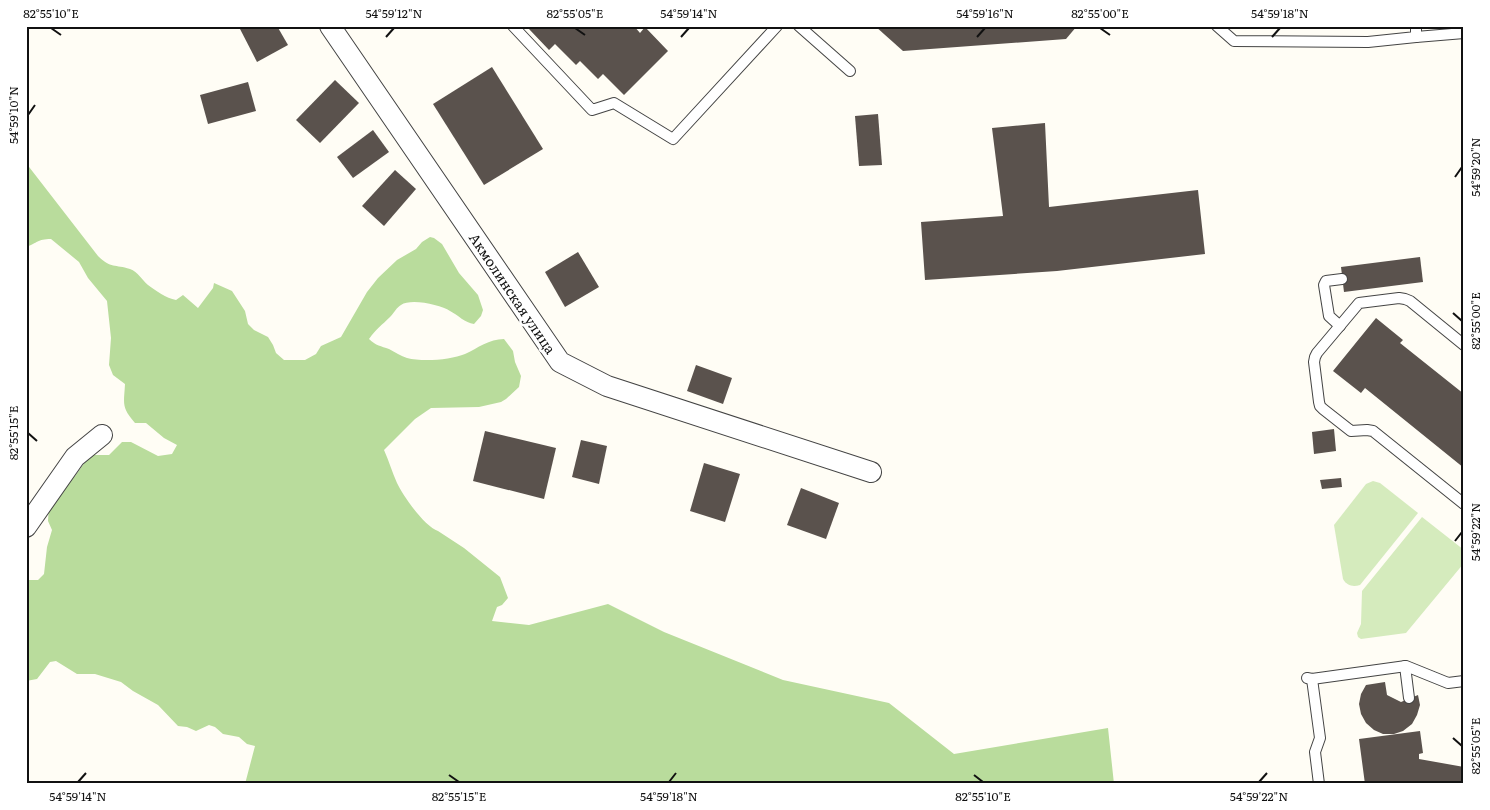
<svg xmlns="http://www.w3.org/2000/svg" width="1490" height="810" font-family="Literata,serif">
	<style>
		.green { fill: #d5ebbd }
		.forest { fill: #b9dc9c }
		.building { fill: #5a524d }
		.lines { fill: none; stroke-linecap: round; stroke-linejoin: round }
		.service-casing { stroke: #444; stroke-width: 12 }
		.minor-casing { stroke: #444; stroke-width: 22 }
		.service { stroke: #fff; stroke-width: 10 }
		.minor { stroke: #fff; stroke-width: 20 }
		.ticks { fill: none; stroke: #111; stroke-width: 2 }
		.labels { text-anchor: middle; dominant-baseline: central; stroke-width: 5; stroke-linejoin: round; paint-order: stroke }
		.street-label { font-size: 14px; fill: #111; stroke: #fff }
		.neatline { fill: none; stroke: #111; stroke-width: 2 }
		.ticks-label { font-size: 12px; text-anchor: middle; fill: #111 }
	</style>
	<rect width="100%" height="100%" fill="#fffdf5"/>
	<g class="green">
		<path d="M 1373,481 L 1380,483 L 1418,513 L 1360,585 C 1353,587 1347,586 1343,579 L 1334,525 L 1366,484 Z"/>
		<path d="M 1422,517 L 1464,550 L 1464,563 L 1406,633 L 1361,639 L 1358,637 L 1357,633 L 1361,624 L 1362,591 Z"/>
	</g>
	<path class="forest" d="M 26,163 L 98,256 C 111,269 115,264 130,269 C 138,272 142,280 148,285 C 156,291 166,298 176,300 L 183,295 L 198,308 L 213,288 L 214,283 L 232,291 L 245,311 L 248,324 L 254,330 L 268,337 L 273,345 L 276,353 L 284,360 L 305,360 L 316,354 L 321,346 L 341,337 L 367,292 L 378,278 L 397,260 L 416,249 L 422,242 L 430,237 L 434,238 L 442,244 L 459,273 L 478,295 L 483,310 L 481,316 L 474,324 C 465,323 458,315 450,311 C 441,305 411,298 401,305 C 397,307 394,313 390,317 C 382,325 376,329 369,339 C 376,346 381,346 389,349 C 395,352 401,356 407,358 C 422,362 451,360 465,354 C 478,348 489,339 504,339 L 513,351 L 515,362 L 521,376 L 519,387 L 506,399 L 501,402 L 479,407 L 431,408 L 415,419 L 384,450 C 389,461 392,472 397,483 C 403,496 425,527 438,531 L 464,548 L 500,577 L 508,598 L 502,605 L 497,607 L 492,621 L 529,625 L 608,604 L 664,632 L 783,680 L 889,703 L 954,754 L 1108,728 L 1114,784 L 245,784 L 255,746 L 247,744 L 239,737 L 223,734 L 215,727 L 209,725 L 196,731 L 187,727 L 178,726 L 158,705 L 133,691 L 121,682 L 95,674 L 77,674 L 56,661 L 50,662 L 37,679 L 26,681 L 26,580 L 38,580 L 44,574 L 47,547 L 52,530 L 48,521 L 49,506 L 62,482 L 75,476 L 90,455 L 109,455 L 122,442 L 131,442 L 158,456 L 172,454 L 177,445 L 164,438 L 146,423 L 135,423 C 121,407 124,404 125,384 L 113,375 L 109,365 L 111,338 L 107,301 L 88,278 L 79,262 L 51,239 C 37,239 38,243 26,247 Z"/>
	<g class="building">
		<path d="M 241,26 L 277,26 L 288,45 L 257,62 L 239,27 Z"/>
		<path d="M 532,26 L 634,26 L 640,33 L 645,27 L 668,51 L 624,95 L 603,74 L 598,79 L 580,61 L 576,65 L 555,44 L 549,50 L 529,29 Z"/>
		<path d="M 875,26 L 1077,26 L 1066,39 L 903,51 Z"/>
		<path d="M 492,67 L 543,149 L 484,185 L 433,104 Z"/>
		<path d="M 335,80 L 359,103 L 320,143 L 296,120 Z"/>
		<path d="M 248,82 L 256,111 L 208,124 L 200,95 Z"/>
		<path d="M 878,114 L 882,165 L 859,166 L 855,116 Z"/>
		<path d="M 1045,123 L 1049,207 L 1198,190 L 1205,254 L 1057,271 L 925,280 L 921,222 L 1003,216 L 992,128 Z"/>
		<path d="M 373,130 L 389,152 L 353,178 L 337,157 Z"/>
		<path d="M 395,170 L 416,189 L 384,226 L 362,206 Z"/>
		<path d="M 578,252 L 599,287 L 565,307 L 545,272 Z"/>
		<path d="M 1420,257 L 1423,282 L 1344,292 L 1341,267 Z"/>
		<path d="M 1376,318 L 1403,340 L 1400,343 L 1464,394 L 1464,468 L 1365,388 L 1361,393 L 1333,371 Z"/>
		<path d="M 696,365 L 732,378 L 723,404 L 687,391 Z"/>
		<path d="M 1334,429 L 1336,451 L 1314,454 L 1312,432 Z"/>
		<path d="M 485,431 L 556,448 L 544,499 L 473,481 Z"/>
		<path d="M 581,440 L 607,446 L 599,484 L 572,477 Z"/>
		<path d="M 704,463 L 740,474 L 725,522 L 690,511 Z"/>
		<path d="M 1341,478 L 1342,487 L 1322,489 L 1320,480 Z"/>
		<path d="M 801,488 L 839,503 L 826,539 L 787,525 Z"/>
		<path d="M 1385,682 L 1387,695 L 1401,702 L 1418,695 L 1420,705 L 1417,715 L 1412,724 L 1403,731 L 1394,734 L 1383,734 L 1374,730 L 1366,723 L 1361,714 L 1359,704 L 1361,694 L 1366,685 Z"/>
		<path d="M 1420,731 L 1423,753 L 1419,754 L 1419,759 L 1464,767 L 1464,784 L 1365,784 L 1359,739 Z"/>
	</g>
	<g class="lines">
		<g class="service-casing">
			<g id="service">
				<path d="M 513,26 L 592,110 L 614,103 L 673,139 L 777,26"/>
				<path d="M 799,26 L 850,71"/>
				<path d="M 1217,26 L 1234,41 L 1368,42 L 1416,37 L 1416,26"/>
				<path d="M 1416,37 L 1464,33"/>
				<path d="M 1340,326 L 1329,316 L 1324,285 L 1326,281 L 1342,279"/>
				<path d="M 1464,345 L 1410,301 L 1405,299 L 1399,298 L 1359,303 L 1317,353 L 1315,357 L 1314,362 L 1319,402 L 1320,406 L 1323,409 L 1351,431 L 1367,430 L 1373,431 L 1464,504"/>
				<path d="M 1405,666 L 1409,698"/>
				<path d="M 1307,678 L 1312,679 L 1406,666 L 1448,683 L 1464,681"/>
				<path d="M 1312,679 L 1320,738 L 1315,752 L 1319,784"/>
			</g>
		</g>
		<g class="minor-casing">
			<g id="minor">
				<path d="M 330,26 L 560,362 L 607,386 L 871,472"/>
				<path d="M 26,527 L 75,457 L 102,435"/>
			</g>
		</g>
		<use href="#service" class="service"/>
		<use href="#minor" class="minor"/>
	</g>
	<path class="ticks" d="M 51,28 L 61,35M 575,28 L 585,35M 1100,28 L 1110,35M 386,37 L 394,28M 681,37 L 689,28M 977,37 L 985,28M 1272,37 L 1280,28M 28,115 L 35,105M 1455,177 L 1462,167M 1453,313 L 1462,321M 28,433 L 37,441M 1455,541 L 1462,532M 1453,738 L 1462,746M 449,775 L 459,782M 974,775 L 983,782M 78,782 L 86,773M 669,782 L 676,773M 1259,782 L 1267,773"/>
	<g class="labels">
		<g class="street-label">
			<text transform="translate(513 293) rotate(56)">Акмолинская улица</text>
		</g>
	</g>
	<rect width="1490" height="810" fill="none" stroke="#ffffff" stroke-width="55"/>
	<rect x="28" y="28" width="1434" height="754" class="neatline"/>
	<g class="ticks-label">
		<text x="51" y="18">82°55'10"E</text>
		<text x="394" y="18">54°59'12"N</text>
		<text x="575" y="18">82°55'05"E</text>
		<text x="689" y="18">54°59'14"N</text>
		<text x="985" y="18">54°59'16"N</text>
		<text x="1100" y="18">82°55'00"E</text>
		<text x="1280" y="18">54°59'18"N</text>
		<text transform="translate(14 115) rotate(-90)" y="4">54°59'10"N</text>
		<text transform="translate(1476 167) rotate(-90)" y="4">54°59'20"N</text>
		<text transform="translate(1476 321) rotate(-90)" y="4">82°55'00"E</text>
		<text transform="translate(14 433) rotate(-90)" y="4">82°55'15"E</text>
		<text transform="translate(1476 532) rotate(-90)" y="4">54°59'22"N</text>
		<text transform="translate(1476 746) rotate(-90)" y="4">82°55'05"E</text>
		<text x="78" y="801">54°59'14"N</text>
		<text x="459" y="801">82°55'15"E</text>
		<text x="669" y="801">54°59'18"N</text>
		<text x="983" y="801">82°55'10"E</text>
		<text x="1259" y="801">54°59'22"N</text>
	</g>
</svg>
